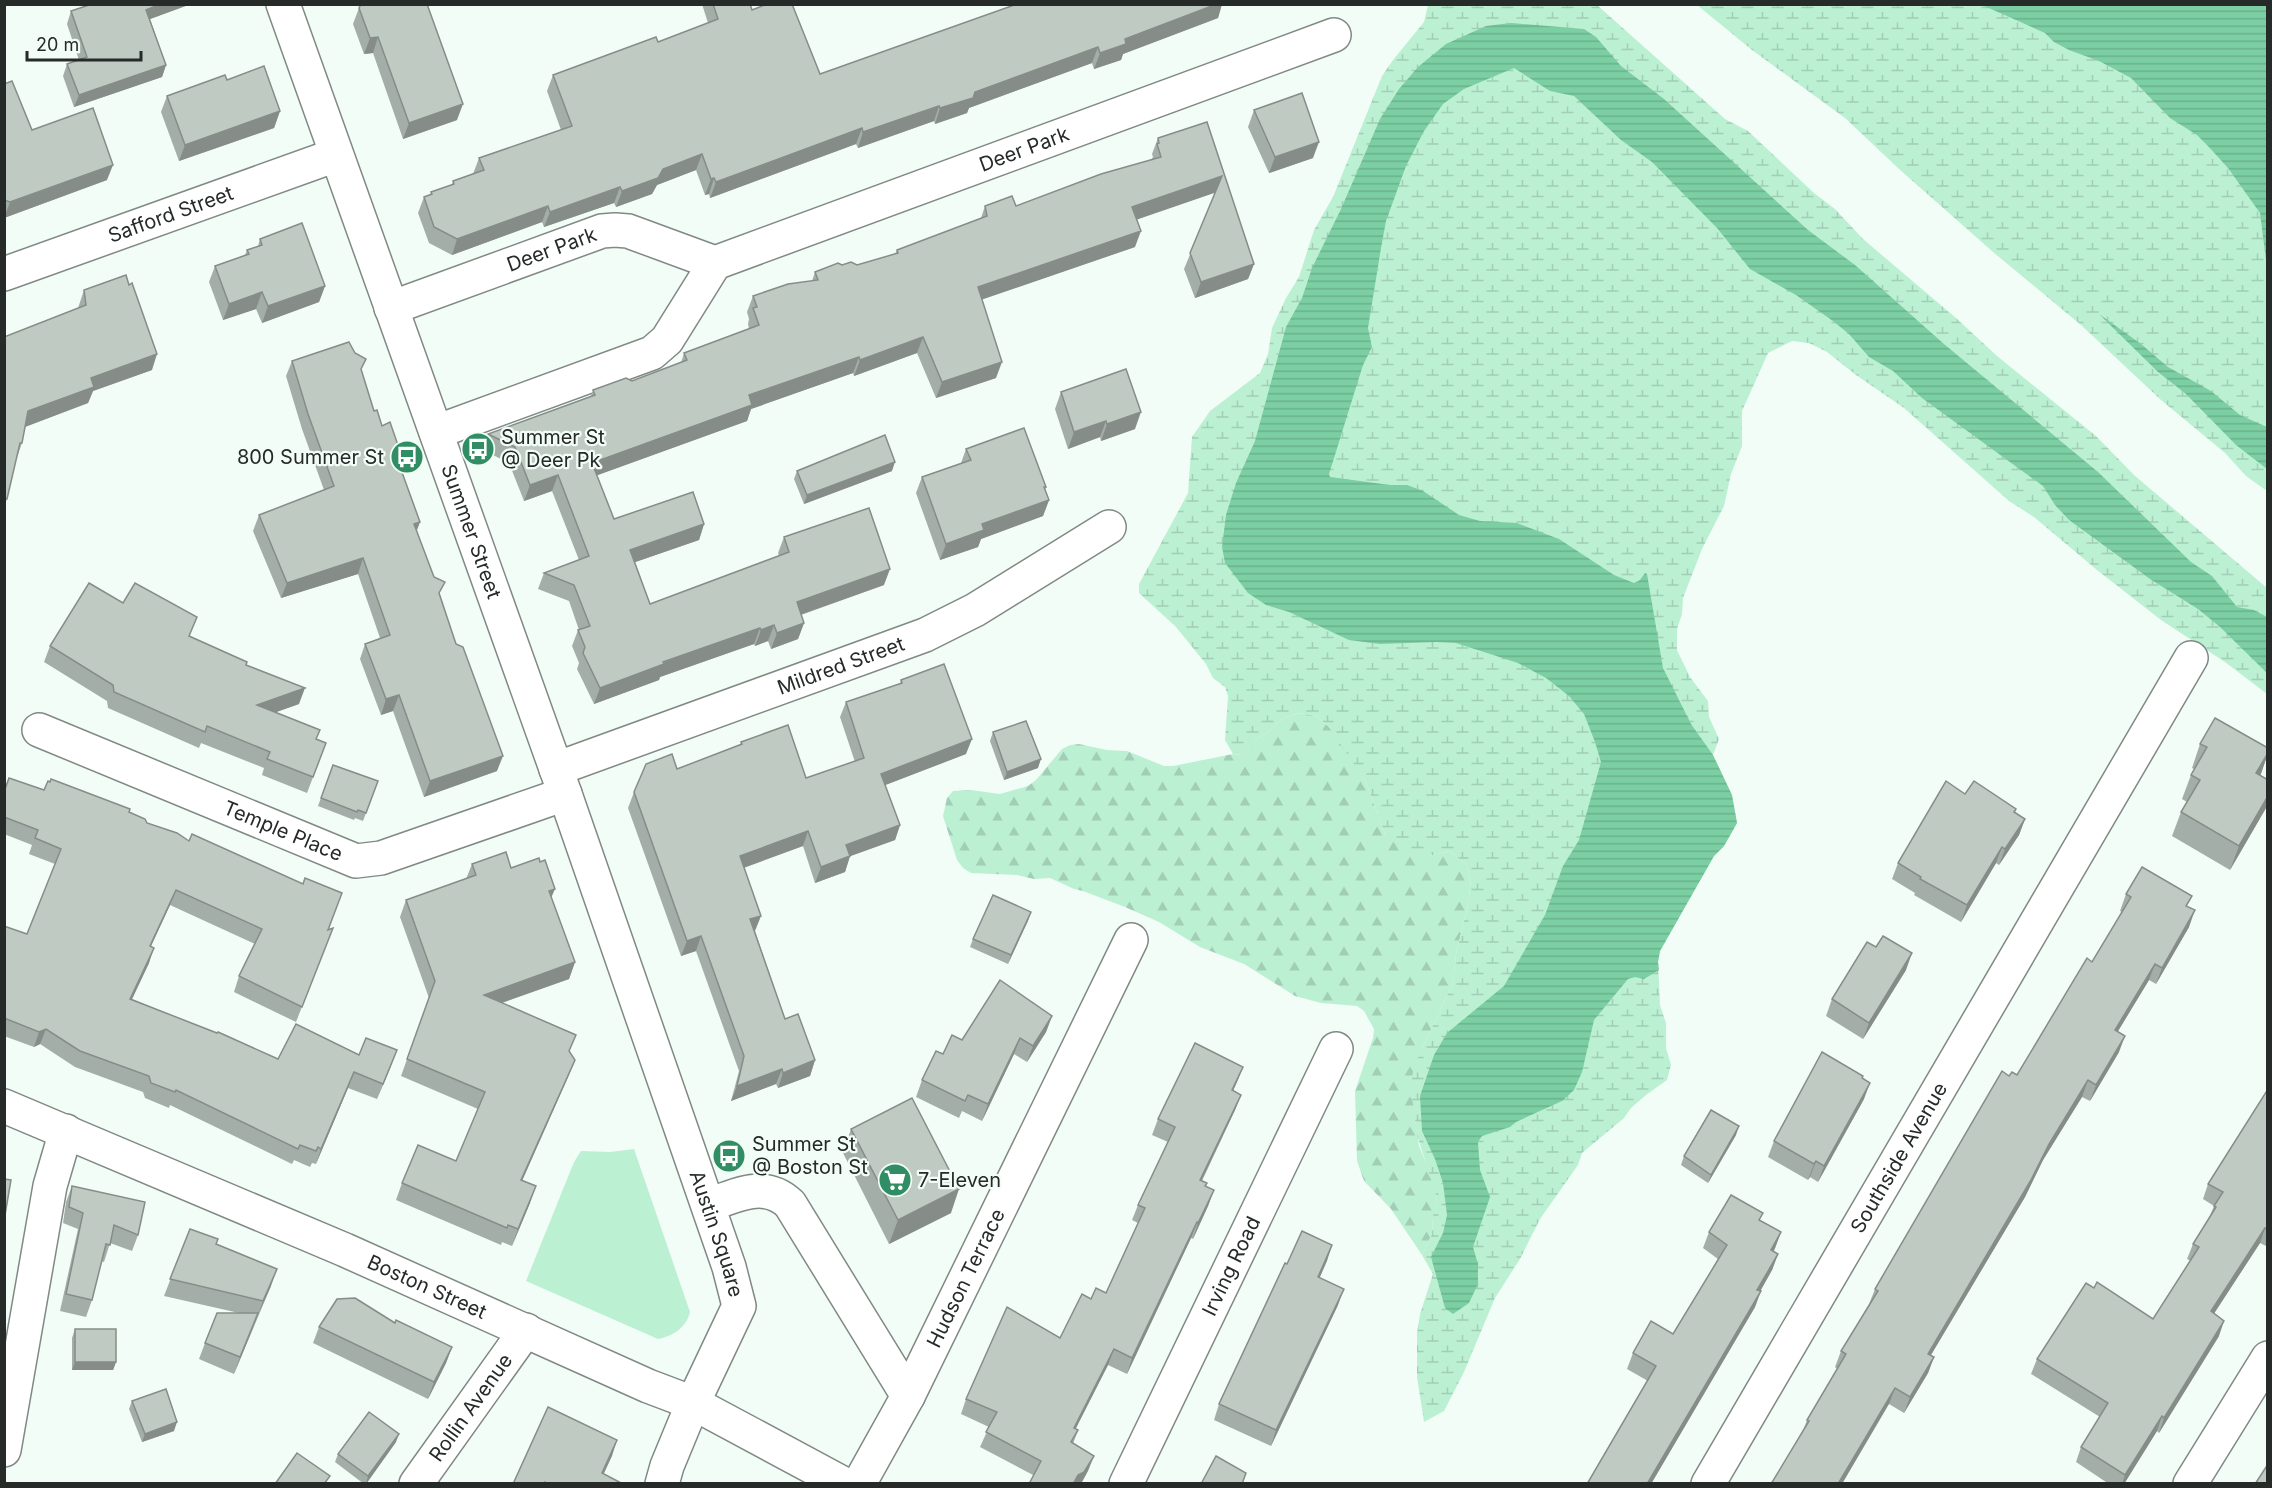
<svg xmlns="http://www.w3.org/2000/svg" width="2272" height="1488" font-family="Inter,sans-serif">
	<style>
		.grass { fill: #bbf0d3 }
		.forest { fill: url(#forest-firs) }
		.wetland { fill: url(#wetland-marsh) }
		.water { fill: url(#water-rules) }
		.lines { fill: none; stroke-linecap: round; stroke-linejoin: round }
		.minor-casing { stroke: #808984; stroke-width: 36 }
		.major-casing { stroke: #808984; stroke-width: 36 }
		.minor { stroke: #fff; stroke-width: 33 }
		.major { stroke: #fff; stroke-width: 33 }
		.wall { fill: #a4aea8 }
		.shaded-wall { fill: #868d88 }
		.building { fill: #bfcac3; stroke: #868d88; stroke-width: 1.5 }
		.labels { text-anchor: middle; dominant-baseline: central; stroke-width: 4.5; stroke-linejoin: round; paint-order: stroke }
		.street-label { font-size: 20px; fill: #262a28; stroke: #f3fdf7 }
		.poi-label { font-size: 20px; fill: #262a28; stroke: #f3fdf7; text-anchor: start }
	</style>
	<defs>
		<pattern id="forest-firs" width="22" height="20" patternUnits="userSpaceOnUse" patternTransform="scale(1.5)"><rect width="22" height="20" fill="#bbf0d3"/><path d="M5 1l3.5 6h-7zM16 11l3.5 6h-7z" fill="#a1ceb5"/></pattern>
		<pattern id="wetland-marsh" width="20" height="14" patternUnits="userSpaceOnUse" patternTransform="scale(1.5)"><rect width="20" height="14" fill="#bbf0d3"/><path d="M1 5h8M5 5V1M11 12h8M15 12V8" fill="none" stroke="#a1ceb5"/></pattern>
		<pattern id="water-rules" width="6" height="5" patternUnits="userSpaceOnUse" patternTransform="scale(1.5)"><rect width="6" height="5" fill="#7ccea3"/><path d="M0 2.5h6" fill="none" stroke="#6bb18c"/></pattern>
	</defs>
	<rect width="100%" height="100%" fill="#f3fdf7"/>
	<path class="grass" d="M 634,1149 L 690,1312 C 686,1328 673,1336 658,1339 L 526,1281 L 574,1162 L 581,1151 L 610,1152 Z"/>
	<path class="forest" d="M 1299,713 L 1317,716 L 1329,727 L 1348,753 L 1365,780 L 1385,834 L 1429,856 L 1449,851 L 1466,864 L 1471,880 L 1468,905 L 1456,954 L 1453,983 L 1422,1049 L 1415,1119 L 1419,1146 L 1431,1175 L 1437,1198 L 1433,1217 L 1432,1234 L 1422,1255 L 1391,1209 L 1364,1181 L 1357,1161 L 1355,1091 L 1373,1038 L 1374,1029 L 1364,1011 L 1357,1006 L 1321,1003 L 1295,996 L 1244,964 L 1200,947 L 1159,922 L 1125,907 L 1083,891 L 1074,889 L 1050,878 L 1034,879 L 1017,875 L 971,873 L 963,868 L 957,860 L 943,816 L 947,798 L 953,791 L 971,790 L 1000,794 L 1028,786 L 1036,780 L 1062,749 L 1070,745 L 1079,744 L 1107,750 L 1127,751 L 1164,766 L 1173,766 L 1233,754 L 1242,755 L 1253,740 L 1266,734 L 1284,718 Z"/>
	<g class="wetland">
		<path d="M 1428,5 L 1597,5 L 1725,119 L 1748,131 L 1814,193 L 1835,209 L 1863,239 L 1956,318 L 1997,356 L 2096,436 L 2134,475 L 2267,588 L 2267,694 L 2225,662 L 2161,620 L 2097,570 L 2034,517 L 2009,501 L 1904,408 L 1856,375 L 1827,352 L 1809,343 L 1792,341 L 1768,353 L 1742,411 L 1742,446 L 1731,474 L 1724,506 L 1702,549 L 1683,598 L 1682,614 L 1677,629 L 1677,650 L 1690,677 L 1708,701 L 1709,717 L 1719,739 L 1713,755 L 1732,795 L 1737,823 L 1724,846 L 1714,856 L 1660,951 L 1658,962 L 1660,1005 L 1666,1023 L 1666,1048 L 1671,1065 L 1667,1080 L 1646,1095 L 1631,1108 L 1624,1118 L 1582,1153 L 1578,1165 L 1540,1219 L 1520,1259 L 1495,1298 L 1464,1372 L 1444,1411 L 1424,1422 L 1417,1377 L 1417,1333 L 1420,1314 L 1433,1274 L 1422,1255 L 1432,1234 L 1433,1216 L 1437,1198 L 1417,1135 L 1412,1097 L 1412,1077 L 1414,1067 L 1422,1049 L 1453,983 L 1456,954 L 1468,905 L 1471,880 L 1466,864 L 1449,851 L 1429,856 L 1408,855 L 1385,834 L 1365,780 L 1329,727 L 1317,716 L 1299,713 L 1284,718 L 1266,734 L 1253,740 L 1252,748 L 1242,755 L 1233,754 L 1225,740 L 1228,696 L 1225,687 L 1213,678 L 1206,664 L 1176,627 L 1139,593 L 1139,584 L 1188,493 L 1192,437 L 1210,411 L 1260,373 L 1268,354 L 1272,328 L 1286,298 L 1299,277 L 1314,230 L 1333,197 L 1382,76 L 1393,60 L 1424,22 Z"/>
		<path d="M 1697,5 L 2155,5 L 2267,206 L 2267,491 L 2246,476 L 2225,453 L 2161,400 L 2081,325 L 1993,252 L 1899,169 L 1845,118 L 1752,50 Z"/>
	</g>
	<g class="water">
		<path d="M 1982,5 L 2267,5 L 2267,268 L 2260,213 L 2228,168 L 2208,146 L 2197,135 L 2170,118 L 2131,78 L 2099,61 L 2069,50 L 2054,42 L 2045,33 Z"/>
		<path d="M 1511,23 L 1584,29 L 1596,37 L 1621,66 L 1664,99 L 1808,230 L 1855,265 L 1944,344 L 2098,472 L 2191,562 L 2212,576 L 2237,607 L 2254,610 L 2267,617 L 2268,674 L 2220,627 L 2198,609 L 2150,579 L 2069,520 L 2055,505 L 2043,486 L 1922,398 L 1893,371 L 1869,357 L 1849,334 L 1833,321 L 1796,295 L 1750,269 L 1717,228 L 1652,162 L 1621,140 L 1574,96 L 1550,91 L 1514,68 L 1464,89 L 1443,104 L 1424,131 L 1406,166 L 1386,221 L 1381,248 L 1368,328 L 1372,347 L 1363,365 L 1329,474 L 1330,477 L 1390,485 L 1407,485 L 1423,491 L 1459,515 L 1480,521 L 1517,523 L 1559,539 L 1614,575 L 1634,583 L 1640,580 L 1645,573 L 1647,574 L 1663,668 L 1691,724 L 1713,755 L 1732,795 L 1737,823 L 1724,846 L 1714,856 L 1660,951 L 1658,962 L 1659,970 L 1644,979 L 1635,977 L 1628,979 L 1594,1020 L 1582,1072 L 1574,1090 L 1562,1101 L 1516,1122 L 1510,1127 L 1482,1136 L 1478,1142 L 1480,1170 L 1490,1197 L 1473,1247 L 1478,1264 L 1478,1284 L 1469,1303 L 1453,1314 L 1445,1308 L 1431,1257 L 1443,1233 L 1447,1215 L 1443,1183 L 1435,1159 L 1422,1131 L 1420,1096 L 1434,1055 L 1447,1033 L 1504,986 L 1545,915 L 1563,866 L 1579,840 L 1601,762 L 1595,742 L 1584,714 L 1569,696 L 1546,678 L 1518,663 L 1456,643 L 1436,642 L 1380,644 L 1349,640 L 1289,612 L 1266,605 L 1248,593 L 1225,563 L 1222,547 L 1226,515 L 1236,483 L 1255,441 L 1286,327 L 1302,298 L 1312,268 L 1341,209 L 1380,119 L 1399,89 L 1418,67 L 1446,44 L 1486,26 Z"/>
		<path d="M 2099,314 L 2141,344 L 2168,367 L 2211,391 L 2240,415 L 2267,427 L 2267,469 L 2236,445 L 2186,394 L 2158,372 Z"/>
	</g>
	<g class="lines">
		<g class="minor-casing">
			<g id="minor">
				<path id="s1" d="M 4,274 L 336,155"/>
				<path id="s2" d="M 391,308 L 602,231 L 615,230 L 628,231 L 715,263"/>
				<path id="s3" d="M 436,432 L 652,353 L 667,340 L 715,263 L 1334,35"/>
				<path id="s4" d="M 39,730 L 356,861 L 381,858 L 565,794"/>
				<path id="s5" d="M 556,769 L 925,635 L 975,610 L 1109,527"/>
				<path d="M 709,1205 C 737,1195 765,1180 790,1204 L 908,1396"/>
				<path d="M 4,1450 L 50,1186 L 66,1131"/>
				<path id="s6" d="M 416,1484 L 526,1330"/>
				<path d="M 662,1484 L 667,1466 L 693,1403"/>
				<path id="s7" d="M 859,1484 L 908,1396 L 1131,940"/>
				<path id="s8" d="M 1126,1484 L 1336,1049"/>
				<path id="s9" d="M 1708,1484 L 2191,658"/>
				<path d="M 2190,1484 L 2268,1358"/>
			</g>
		</g>
		<g class="major-casing">
			<g id="major">
				<path id="s10" d="M 283,4 L 565,794 L 729,1267 L 739,1306 L 693,1403"/>
				<path id="s11" d="M 4,1106 L 345,1250 L 648,1386 L 693,1403 L 844,1484"/>
			</g>
		</g>
		<use href="#minor" class="minor"/>
		<use href="#major" class="major"/>
	</g>
	<g class="wall">
		<path d="M 92,4 L 191,4 L 150,19 L 166,65 L 162,77 L 74,107 L 63,76 L 67,64 L 79,60 L 67,24 L 71,11 Z"/>
		<path d="M 702,4 L 750,4 L 752,10 L 820,74 L 1017,4 L 1222,4 L 1218,18 L 1123,54 L 1121,60 L 1094,69 L 1092,63 L 969,108 L 967,113 L 935,124 L 934,121 L 858,148 L 856,144 L 710,198 L 709,194 L 705,195 L 696,170 L 657,185 L 652,194 L 616,207 L 614,203 L 544,227 L 542,222 L 452,255 L 429,243 L 418,213 L 424,197 L 430,195 L 431,192 L 452,185 L 453,181 L 473,174 L 479,158 L 561,130 L 547,91 L 553,75 L 658,42 L 708,23 Z"/>
		<path d="M 359,8 L 457,120 L 403,139 L 373,53 L 364,54 L 353,24 Z"/>
		<path d="M 227,80 L 280,111 L 274,128 L 179,161 L 161,112 L 167,96 Z"/>
		<path d="M 4,84 L 32,130 L 107,180 L 4,218 Z"/>
		<path d="M 1254,110 L 1313,158 L 1269,173 L 1248,127 Z"/>
		<path d="M 1207,122 L 1254,264 L 1248,279 L 1195,298 L 1184,269 L 1216,192 L 1137,219 L 1135,247 L 982,299 L 996,378 L 936,398 L 917,353 L 854,376 L 853,373 L 751,409 L 747,421 L 597,475 L 614,519 L 704,524 L 699,540 L 635,562 L 650,604 L 779,556 L 778,553 L 784,537 L 884,585 L 801,615 L 804,623 L 798,639 L 771,649 L 768,641 L 755,646 L 754,644 L 660,677 L 659,680 L 594,704 L 577,669 L 579,663 L 572,646 L 578,630 L 579,630 L 569,601 L 538,589 L 544,573 L 579,560 L 552,491 L 524,501 L 509,463 L 483,450 L 488,434 L 591,396 L 593,390 L 632,381 L 681,363 L 684,353 L 749,329 L 748,324 L 749,319 L 747,312 L 753,296 L 812,281 L 815,272 L 842,265 L 857,265 L 895,254 L 897,250 L 981,218 L 985,206 L 1016,206 L 1151,160 L 1153,157 L 1152,154 L 1158,138 Z"/>
		<path d="M 260,239 L 325,286 L 319,302 L 262,323 L 256,309 L 223,320 L 209,282 L 215,266 L 245,255 L 247,250 L 258,246 Z"/>
		<path d="M 84,290 L 152,370 L 93,391 L 88,403 L 25,427 L 22,443 L 16,460 L 7,499 L 4,507 L 4,337 L 78,308 Z"/>
		<path d="M 292,361 L 362,372 L 374,411 L 382,426 L 400,451 L 397,460 L 420,522 L 416,531 L 440,595 L 497,771 L 424,797 L 393,711 L 381,715 L 360,659 L 365,644 L 380,638 L 358,574 L 281,598 L 253,531 L 259,515 L 324,490 L 302,429 L 286,376 Z"/>
		<path d="M 1061,392 L 1135,429 L 1101,441 L 1100,437 L 1068,449 L 1055,409 Z"/>
		<path d="M 966,449 L 1045,490 L 1049,500 L 1043,516 L 981,539 L 978,547 L 940,560 L 916,493 L 922,477 L 961,463 Z"/>
		<path d="M 797,471 L 892,471 L 804,504 L 794,479 Z"/>
		<path d="M 123,603 L 246,665 L 299,704 L 276,712 L 317,739 L 326,743 L 307,793 L 262,775 L 264,768 L 201,743 L 199,748 L 108,708 L 107,701 L 44,662 L 50,646 Z"/>
		<path d="M 901,680 L 966,754 L 885,785 L 900,825 L 895,840 L 850,856 L 845,872 L 815,883 L 803,846 L 744,868 L 755,931 L 785,1019 L 815,1060 L 810,1076 L 778,1088 L 776,1084 L 731,1101 L 739,1071 L 696,951 L 681,956 L 628,808 L 634,792 L 677,769 L 740,745 L 741,742 L 806,778 L 855,762 L 840,717 L 846,702 L 900,684 Z"/>
		<path d="M 993,732 L 1038,768 L 1004,780 L 990,741 Z"/>
		<path d="M 2200,744 L 2268,748 L 2268,754 L 2260,775 L 2268,780 L 2268,803 L 2266,808 L 2230,870 L 2172,836 L 2181,812 L 2187,802 L 2182,799 L 2191,775 L 2194,769 L 2192,768 Z"/>
		<path d="M 333,765 L 378,781 L 363,821 L 355,818 L 354,820 L 318,806 Z"/>
		<path d="M 9,778 L 44,790 L 129,812 L 328,929 L 333,928 L 296,1022 L 234,992 L 239,976 L 255,944 L 170,905 L 151,946 L 149,963 L 132,999 L 278,1059 L 359,1055 L 391,1066 L 377,1099 L 348,1088 L 316,1164 L 312,1163 L 310,1167 L 294,1160 L 292,1164 L 170,1105 L 169,1108 L 145,1098 L 143,1092 L 75,1067 L 40,1044 L 34,1047 L 4,1036 L 4,926 L 27,934 L 55,864 L 29,854 L 32,845 L 4,834 L 4,790 Z"/>
		<path d="M 1965,794 L 2016,809 L 2015,812 L 2025,819 L 2019,835 L 1999,865 L 1996,863 L 1961,922 L 1914,895 L 1915,893 L 1892,879 L 1898,863 Z"/>
		<path d="M 472,864 L 511,868 L 551,898 L 575,962 L 569,979 L 502,1003 L 570,1051 L 568,1077 L 522,1180 L 530,1203 L 512,1246 L 502,1242 L 501,1245 L 396,1200 L 402,1183 L 456,1161 L 478,1109 L 401,1076 L 429,998 L 400,917 L 406,900 L 466,879 Z"/>
		<path d="M 2126,894 L 2188,907 L 2189,927 L 2156,984 L 2149,980 L 2118,1031 L 2119,1052 L 2090,1101 L 2082,1097 L 2043,1160 L 2025,1197 L 1931,1355 L 1934,1357 L 1928,1373 L 1904,1413 L 1889,1404 L 1803,1431 L 1807,1420 L 1837,1369 L 1835,1367 L 1841,1351 L 1869,1304 L 1875,1289 L 2009,1076 L 2017,1075 L 2092,962 L 2122,912 L 2120,911 Z"/>
		<path d="M 1031,912 L 1008,964 L 970,947 L 973,939 Z"/>
		<path d="M 1876,947 L 1906,970 L 1863,1039 L 1826,1016 L 1832,999 Z"/>
		<path d="M 1052,1016 L 1046,1032 L 1027,1062 L 1014,1054 L 982,1121 L 962,1111 L 959,1118 L 916,1097 L 922,1080 L 943,1054 L 962,1040 Z"/>
		<path d="M 1243,1067 L 1233,1091 L 1241,1095 L 1235,1110 L 1202,1181 L 1207,1183 L 1205,1186 L 1214,1190 L 1208,1206 L 1193,1239 L 1191,1238 L 1127,1374 L 1108,1365 L 1075,1429 L 1078,1430 L 1073,1444 L 1088,1471 L 1033,1475 L 980,1447 L 989,1427 L 961,1414 L 966,1399 L 1060,1338 L 1091,1299 L 1106,1293 L 1138,1223 L 1132,1220 L 1138,1205 L 1168,1142 L 1152,1135 L 1158,1119 Z"/>
		<path d="M 1862,1078 L 1864,1099 L 1818,1182 L 1810,1177 L 1808,1180 L 1768,1157 L 1774,1141 Z"/>
		<path d="M 2268,1089 L 2268,1247 L 2260,1243 L 2214,1313 L 2219,1336 L 2159,1433 L 2157,1431 L 2124,1484 L 2109,1484 L 2076,1462 L 2081,1447 L 2100,1417 L 2031,1374 L 2037,1359 L 2094,1288 L 2153,1319 L 2191,1261 L 2187,1259 L 2193,1244 L 2209,1218 L 2214,1206 L 2203,1199 L 2208,1184 Z"/>
		<path d="M 851,1129 L 951,1213 L 889,1244 L 843,1153 Z"/>
		<path d="M 1736,1135 L 1708,1183 L 1681,1165 L 1684,1156 Z"/>
		<path d="M 72,1186 L 138,1235 L 132,1251 L 110,1243 L 104,1262 L 101,1261 L 92,1300 L 86,1317 L 60,1311 L 78,1229 L 63,1223 L 66,1202 Z"/>
		<path d="M 1760,1220 L 1781,1232 L 1774,1251 L 1778,1254 L 1772,1270 L 1760,1291 L 1755,1307 L 1651,1484 L 1587,1484 L 1648,1381 L 1627,1369 L 1633,1353 L 1673,1334 L 1718,1259 L 1703,1248 L 1709,1232 Z"/>
		<path d="M 190,1229 L 216,1244 L 271,1286 L 234,1374 L 199,1359 L 205,1343 L 239,1313 L 164,1296 Z"/>
		<path d="M 1332,1245 L 1319,1277 L 1338,1305 L 1271,1446 L 1214,1420 L 1219,1404 Z"/>
		<path d="M 395,1323 L 452,1347 L 446,1363 L 428,1399 L 313,1343 L 319,1327 Z"/>
		<path d="M 75,1329 L 116,1362 L 113,1370 L 72,1370 L 72,1338 Z"/>
		<path d="M 132,1401 L 174,1431 L 142,1442 L 129,1409 Z"/>
		<path d="M 396,1442 L 366,1484 L 364,1484 L 335,1462 L 338,1454 Z"/>
	</g>
	<g class="shaded-wall">
		<path d="M 161,4 L 191,4 L 142,22 L 146,10 Z"/>
		<path d="M 1217,4 L 1222,4 L 1218,18 L 1123,54 L 1121,60 L 1094,69 L 1100,53 L 1125,39 Z"/>
		<path d="M 378,37 L 373,53 L 364,54 L 370,38 Z"/>
		<path d="M 1098,47 L 1092,63 L 969,108 L 967,113 L 935,124 L 940,108 L 975,92 Z"/>
		<path d="M 166,65 L 162,77 L 74,107 L 79,95 Z"/>
		<path d="M 463,104 L 457,120 L 403,139 L 409,123 Z"/>
		<path d="M 939,106 L 934,121 L 858,148 L 863,132 Z"/>
		<path d="M 280,111 L 274,128 L 179,161 L 185,145 Z"/>
		<path d="M 862,128 L 856,144 L 710,198 L 716,182 Z"/>
		<path d="M 1319,142 L 1313,158 L 1269,173 L 1275,157 Z"/>
		<path d="M 702,154 L 696,170 L 657,185 L 652,194 L 616,207 L 622,191 L 663,169 Z"/>
		<path d="M 113,165 L 107,180 L 4,218 L 10,202 Z"/>
		<path d="M 1222,176 L 1217,192 L 1127,223 L 1132,207 Z"/>
		<path d="M 714,178 L 709,194 L 705,195 L 711,179 Z"/>
		<path d="M 620,187 L 614,203 L 544,227 L 550,212 Z"/>
		<path d="M 548,206 L 542,222 L 452,255 L 457,239 Z"/>
		<path d="M 1141,231 L 1135,247 L 972,303 L 978,287 Z"/>
		<path d="M 1254,264 L 1248,279 L 1195,298 L 1201,282 Z"/>
		<path d="M 325,286 L 319,302 L 262,323 L 268,306 Z"/>
		<path d="M 262,292 L 256,309 L 223,320 L 229,304 Z"/>
		<path d="M 923,337 L 917,353 L 854,376 L 860,360 Z"/>
		<path d="M 157,354 L 152,370 L 93,391 L 88,403 L 22,428 L 28,411 L 91,378 Z"/>
		<path d="M 859,357 L 853,373 L 751,409 L 747,421 L 587,479 L 592,463 L 749,395 Z"/>
		<path d="M 1002,362 L 996,378 L 936,398 L 942,382 Z"/>
		<path d="M 1141,412 L 1135,429 L 1101,441 L 1107,424 Z"/>
		<path d="M 1106,421 L 1100,437 L 1068,449 L 1074,432 Z"/>
		<path d="M 400,451 L 395,466 L 395,453 Z"/>
		<path d="M 895,462 L 892,471 L 804,504 L 807,495 Z"/>
		<path d="M 558,475 L 552,491 L 524,501 L 530,485 Z"/>
		<path d="M 1044,487 L 1046,487 L 1040,503 L 1049,500 L 1043,516 L 981,539 L 978,547 L 940,560 L 946,544 L 982,524 Z"/>
		<path d="M 420,522 L 414,538 L 414,524 Z"/>
		<path d="M 704,524 L 699,540 L 624,566 L 630,550 Z"/>
		<path d="M 363,558 L 358,574 L 281,598 L 287,583 Z"/>
		<path d="M 890,569 L 884,585 L 791,618 L 797,602 Z"/>
		<path d="M 804,623 L 798,639 L 771,649 L 777,633 Z"/>
		<path d="M 774,625 L 768,641 L 755,646 L 761,630 Z"/>
		<path d="M 760,628 L 754,644 L 660,677 L 659,680 L 594,704 L 600,688 L 663,662 Z"/>
		<path d="M 305,688 L 299,704 L 251,721 L 257,705 Z"/>
		<path d="M 399,695 L 393,711 L 381,715 L 386,699 Z"/>
		<path d="M 972,739 L 966,754 L 875,789 L 881,774 Z"/>
		<path d="M 2268,753 L 2261,774 L 2247,797 L 2256,773 Z"/>
		<path d="M 503,756 L 497,771 L 424,797 L 430,781 Z"/>
		<path d="M 1041,759 L 1038,768 L 1004,780 L 1007,772 Z"/>
		<path d="M 2268,796 L 2268,803 L 2266,808 L 2230,870 L 2239,846 Z"/>
		<path d="M 2025,819 L 2019,835 L 1999,865 L 2005,849 Z"/>
		<path d="M 900,825 L 895,840 L 848,857 L 850,856 L 845,872 L 815,883 L 821,867 L 846,845 Z"/>
		<path d="M 808,831 L 803,846 L 734,871 L 740,856 Z"/>
		<path d="M 2002,847 L 1996,863 L 1961,922 L 1967,905 Z"/>
		<path d="M 555,889 L 548,905 L 549,891 Z"/>
		<path d="M 176,890 L 170,905 L 144,961 L 150,946 Z"/>
		<path d="M 2195,910 L 2189,927 L 2156,984 L 2162,968 Z"/>
		<path d="M 1031,912 L 1028,921 L 1008,964 L 1011,955 Z"/>
		<path d="M 761,916 L 755,931 L 745,934 L 750,919 Z"/>
		<path d="M 701,936 L 696,951 L 681,956 L 687,941 Z"/>
		<path d="M 154,948 L 149,963 L 125,1014 L 130,999 Z"/>
		<path d="M 1912,953 L 1906,970 L 1863,1039 L 1869,1023 Z"/>
		<path d="M 575,962 L 569,979 L 478,1011 L 484,995 Z"/>
		<path d="M 2155,964 L 2149,980 L 2109,1046 L 2115,1030 Z"/>
		<path d="M 1052,1016 L 1046,1032 L 1027,1062 L 1033,1046 Z"/>
		<path d="M 46,1029 L 40,1044 L 34,1047 L 39,1032 Z"/>
		<path d="M 2125,1036 L 2119,1052 L 2090,1101 L 2096,1085 Z"/>
		<path d="M 1020,1038 L 1014,1054 L 982,1121 L 988,1104 Z"/>
		<path d="M 397,1050 L 391,1066 L 377,1099 L 383,1084 Z"/>
		<path d="M 575,1060 L 568,1077 L 515,1197 L 521,1180 Z"/>
		<path d="M 815,1060 L 810,1076 L 778,1088 L 783,1073 Z"/>
		<path d="M 1243,1067 L 1237,1082 L 1226,1106 L 1232,1090 Z"/>
		<path d="M 782,1069 L 776,1084 L 731,1101 L 737,1086 Z"/>
		<path d="M 354,1072 L 348,1088 L 316,1164 L 321,1149 Z"/>
		<path d="M 2088,1080 L 2082,1097 L 2043,1160 L 2025,1197 L 1922,1370 L 1928,1354 L 2049,1144 Z"/>
		<path d="M 1870,1083 L 1864,1099 L 1818,1182 L 1824,1166 Z"/>
		<path d="M 1241,1095 L 1235,1110 L 1194,1196 L 1200,1180 Z"/>
		<path d="M 1739,1126 L 1736,1135 L 1708,1183 L 1711,1175 Z"/>
		<path d="M 1816,1161 L 1810,1177 L 1808,1180 L 1814,1164 Z"/>
		<path d="M 536,1186 L 530,1203 L 512,1246 L 518,1229 Z"/>
		<path d="M 959,1189 L 951,1213 L 889,1244 L 898,1220 Z"/>
		<path d="M 1214,1190 L 1208,1206 L 1193,1239 L 1198,1223 Z"/>
		<path d="M 1197,1222 L 1191,1238 L 1127,1374 L 1132,1358 Z"/>
		<path d="M 2265,1228 L 2260,1243 L 2206,1326 L 2211,1311 Z"/>
		<path d="M 1781,1232 L 1775,1248 L 1765,1266 L 1771,1250 Z"/>
		<path d="M 1332,1245 L 1327,1261 L 1313,1293 L 1318,1277 Z"/>
		<path d="M 1778,1254 L 1772,1270 L 1752,1306 L 1757,1290 Z"/>
		<path d="M 277,1269 L 271,1286 L 257,1317 L 263,1301 Z"/>
		<path d="M 1344,1289 L 1338,1305 L 1271,1446 L 1276,1430 Z"/>
		<path d="M 1761,1291 L 1755,1307 L 1651,1484 L 1647,1484 Z"/>
		<path d="M 258,1313 L 252,1330 L 234,1374 L 240,1357 Z"/>
		<path d="M 2224,1321 L 2219,1336 L 2159,1433 L 2164,1418 Z"/>
		<path d="M 452,1347 L 446,1363 L 428,1399 L 434,1382 Z"/>
		<path d="M 1114,1349 L 1108,1365 L 1068,1444 L 1074,1428 Z"/>
		<path d="M 1934,1357 L 1928,1373 L 1904,1413 L 1910,1397 Z"/>
		<path d="M 75,1362 L 116,1362 L 113,1370 L 72,1370 Z"/>
		<path d="M 1895,1388 L 1889,1404 L 1842,1484 L 1838,1484 Z"/>
		<path d="M 2162,1416 L 2157,1431 L 2124,1484 L 2122,1484 L 2125,1475 Z"/>
		<path d="M 177,1422 L 174,1431 L 142,1442 L 145,1434 Z"/>
		<path d="M 399,1434 L 396,1442 L 366,1484 L 368,1476 Z"/>
		<path d="M 617,1440 L 612,1456 L 599,1484 L 602,1473 Z"/>
		<path d="M 1094,1456 L 1088,1471 L 1081,1484 L 1073,1484 L 1078,1475 Z"/>
	</g>
	<g class="building">
		<path d="M 92,4 L 161,4 L 146,10 L 166,65 L 79,95 L 67,64 L 87,57 L 71,11 Z"/>
		<path d="M 361,4 L 427,4 L 463,104 L 409,123 L 378,37 L 370,38 L 359,8 Z"/>
		<path d="M 713,4 L 750,4 L 752,10 L 767,4 L 792,4 L 820,74 L 1017,4 L 1217,4 L 1125,39 L 1126,44 L 1100,53 L 1098,47 L 975,92 L 973,98 L 940,108 L 939,106 L 863,132 L 862,128 L 716,182 L 714,178 L 711,179 L 702,154 L 663,169 L 658,178 L 622,191 L 620,187 L 550,212 L 548,206 L 457,239 L 434,227 L 424,197 L 432,194 L 431,192 L 454,184 L 453,181 L 484,170 L 479,158 L 572,126 L 553,75 L 656,37 L 658,42 L 718,19 Z"/>
		<path d="M 264,66 L 280,111 L 185,145 L 167,96 L 225,75 L 227,80 Z"/>
		<path d="M 12,81 L 32,130 L 93,108 L 113,165 L 10,202 L 4,200 L 4,84 Z"/>
		<path d="M 1302,93 L 1319,142 L 1275,157 L 1254,110 Z"/>
		<path d="M 1207,122 L 1254,264 L 1201,282 L 1190,253 L 1222,176 L 1132,207 L 1141,231 L 978,287 L 1002,362 L 942,382 L 923,337 L 860,360 L 859,357 L 749,395 L 752,405 L 592,463 L 614,519 L 693,492 L 704,524 L 630,550 L 650,604 L 789,552 L 784,537 L 869,508 L 890,569 L 797,602 L 804,623 L 777,633 L 774,625 L 761,630 L 760,628 L 663,662 L 664,664 L 600,688 L 583,653 L 585,647 L 578,630 L 590,626 L 574,585 L 544,573 L 589,556 L 558,475 L 530,485 L 515,447 L 488,434 L 595,395 L 593,390 L 626,378 L 632,381 L 687,360 L 684,353 L 759,325 L 753,308 L 757,307 L 753,296 L 788,284 L 818,280 L 815,272 L 838,263 L 842,265 L 851,262 L 857,265 L 898,253 L 897,250 L 987,216 L 985,206 L 1012,196 L 1016,206 L 1101,174 L 1161,157 L 1157,144 L 1159,143 L 1158,138 Z"/>
		<path d="M 302,223 L 325,286 L 268,306 L 262,292 L 229,304 L 215,266 L 249,254 L 247,250 L 262,245 L 260,239 Z"/>
		<path d="M 126,275 L 129,285 L 132,283 L 157,354 L 91,378 L 94,387 L 28,411 L 22,443 L 20,443 L 7,499 L 4,499 L 4,337 L 86,305 L 84,290 Z"/>
		<path d="M 349,342 L 355,353 L 366,359 L 361,369 L 374,411 L 377,410 L 382,426 L 390,422 L 400,451 L 395,453 L 420,522 L 414,524 L 434,577 L 445,582 L 439,593 L 456,644 L 463,647 L 503,756 L 430,781 L 399,695 L 386,699 L 365,644 L 390,635 L 363,558 L 287,583 L 259,515 L 334,486 L 308,414 L 292,361 Z"/>
		<path d="M 1126,369 L 1141,412 L 1107,424 L 1106,421 L 1074,432 L 1061,392 Z"/>
		<path d="M 1024,428 L 1046,487 L 1044,487 L 1049,500 L 982,524 L 984,530 L 946,544 L 922,477 L 971,460 L 966,449 Z"/>
		<path d="M 885,435 L 895,462 L 807,495 L 797,471 Z"/>
		<path d="M 89,583 L 123,603 L 135,583 L 197,617 L 189,636 L 247,662 L 246,665 L 305,688 L 257,705 L 320,730 L 316,739 L 326,743 L 313,777 L 267,759 L 270,752 L 207,726 L 205,732 L 114,692 L 113,685 L 50,646 Z"/>
		<path d="M 944,664 L 972,739 L 881,774 L 900,825 L 846,845 L 850,856 L 821,867 L 808,831 L 740,856 L 761,916 L 750,919 L 785,1019 L 798,1014 L 815,1060 L 783,1073 L 782,1069 L 737,1086 L 744,1056 L 701,936 L 687,941 L 634,792 L 646,764 L 672,754 L 677,769 L 742,744 L 741,742 L 788,725 L 806,778 L 864,758 L 846,702 L 902,683 L 901,680 Z"/>
		<path d="M 2215,718 L 2268,748 L 2268,753 L 2256,773 L 2268,780 L 2268,796 L 2239,846 L 2181,812 L 2200,780 L 2191,775 L 2207,747 L 2200,744 Z"/>
		<path d="M 1026,721 L 1041,759 L 1007,772 L 993,732 Z"/>
		<path d="M 333,765 L 378,781 L 366,813 L 358,810 L 357,812 L 321,798 Z"/>
		<path d="M 9,778 L 44,790 L 48,781 L 50,782 L 51,779 L 130,809 L 129,812 L 145,819 L 147,823 L 177,833 L 189,841 L 192,834 L 303,884 L 305,878 L 342,893 L 328,930 L 333,928 L 302,1007 L 239,976 L 262,929 L 176,890 L 150,946 L 154,948 L 130,999 L 217,1033 L 218,1032 L 278,1059 L 296,1024 L 359,1055 L 366,1038 L 397,1050 L 383,1084 L 354,1072 L 321,1149 L 318,1147 L 316,1151 L 300,1145 L 298,1149 L 176,1090 L 175,1092 L 151,1083 L 149,1076 L 80,1051 L 46,1029 L 39,1032 L 4,1018 L 4,926 L 27,934 L 61,849 L 35,838 L 38,830 L 4,817 L 4,792 Z"/>
		<path d="M 1946,781 L 1965,794 L 1974,781 L 2016,809 L 2014,812 L 2025,819 L 2005,849 L 2002,847 L 1967,905 L 1920,879 L 1921,877 L 1898,863 Z"/>
		<path d="M 506,852 L 511,868 L 539,858 L 540,862 L 545,860 L 555,889 L 549,891 L 575,962 L 484,995 L 576,1035 L 569,1051 L 575,1060 L 521,1180 L 536,1186 L 518,1229 L 508,1225 L 507,1228 L 402,1183 L 418,1145 L 456,1161 L 485,1092 L 407,1059 L 435,981 L 406,900 L 476,875 L 472,864 Z"/>
		<path d="M 2142,867 L 2192,896 L 2186,906 L 2195,910 L 2162,968 L 2155,964 L 2115,1030 L 2125,1036 L 2096,1085 L 2088,1080 L 2049,1144 L 2031,1180 L 1928,1354 L 1934,1357 L 1910,1397 L 1895,1388 L 1838,1484 L 1771,1484 L 1809,1421 L 1807,1420 L 1846,1354 L 1841,1351 L 1878,1291 L 1875,1289 L 2002,1071 L 2009,1076 L 2012,1072 L 2017,1075 L 2087,958 L 2092,962 L 2131,897 L 2126,894 Z"/>
		<path d="M 993,895 L 1031,912 L 1011,955 L 973,939 Z"/>
		<path d="M 1883,936 L 1912,953 L 1869,1023 L 1832,999 L 1867,942 L 1876,947 Z"/>
		<path d="M 1000,980 L 1052,1016 L 1033,1046 L 1020,1038 L 988,1104 L 968,1095 L 965,1101 L 922,1080 L 936,1051 L 943,1054 L 952,1035 L 962,1040 Z"/>
		<path d="M 1195,1043 L 1243,1067 L 1232,1090 L 1241,1095 L 1200,1180 L 1207,1183 L 1205,1186 L 1214,1190 L 1198,1223 L 1197,1222 L 1132,1358 L 1114,1349 L 1074,1428 L 1078,1430 L 1071,1442 L 1094,1456 L 1084,1472 L 1078,1475 L 1073,1484 L 1029,1484 L 1041,1461 L 986,1432 L 997,1412 L 966,1399 L 1007,1307 L 1060,1338 L 1082,1294 L 1091,1299 L 1096,1288 L 1106,1293 L 1145,1208 L 1138,1205 L 1175,1127 L 1158,1119 Z"/>
		<path d="M 1822,1052 L 1863,1076 L 1862,1078 L 1870,1083 L 1824,1166 L 1816,1161 L 1814,1164 L 1774,1141 Z"/>
		<path d="M 2268,1089 L 2268,1229 L 2265,1228 L 2211,1311 L 2224,1321 L 2164,1418 L 2162,1416 L 2125,1475 L 2081,1447 L 2108,1403 L 2037,1359 L 2086,1283 L 2094,1288 L 2097,1282 L 2153,1319 L 2199,1247 L 2193,1244 L 2216,1207 L 2214,1206 L 2223,1192 L 2208,1184 Z"/>
		<path d="M 912,1098 L 959,1189 L 898,1220 L 851,1129 Z"/>
		<path d="M 1711,1110 L 1739,1126 L 1711,1175 L 1684,1156 Z"/>
		<path d="M 4,1179 L 11,1180 L 4,1221 Z"/>
		<path d="M 72,1186 L 145,1202 L 138,1235 L 114,1225 L 110,1245 L 106,1244 L 92,1300 L 66,1294 L 83,1213 L 69,1207 Z"/>
		<path d="M 1731,1195 L 1763,1213 L 1759,1220 L 1781,1232 L 1771,1250 L 1778,1254 L 1757,1290 L 1761,1291 L 1647,1484 L 1587,1484 L 1656,1366 L 1633,1353 L 1651,1321 L 1673,1334 L 1727,1245 L 1709,1232 Z"/>
		<path d="M 190,1229 L 218,1239 L 216,1244 L 277,1269 L 263,1301 L 170,1279 Z"/>
		<path d="M 1302,1231 L 1332,1245 L 1318,1277 L 1344,1289 L 1276,1430 L 1219,1404 L 1285,1263 L 1287,1264 Z"/>
		<path d="M 355,1298 L 395,1323 L 396,1320 L 452,1347 L 434,1382 L 319,1327 L 337,1299 Z"/>
		<path d="M 217,1313 L 258,1313 L 240,1357 L 205,1343 Z"/>
		<rect x="75" y="1329" width="41" height="33"/>
		<path d="M 166,1389 L 177,1422 L 145,1434 L 132,1401 Z"/>
		<path d="M 548,1407 L 617,1440 L 602,1473 L 623,1484 L 547,1484 L 545,1482 L 544,1484 L 513,1484 Z"/>
		<path d="M 369,1412 L 399,1434 L 368,1476 L 338,1454 Z"/>
		<path d="M 297,1453 L 330,1476 L 324,1484 L 275,1484 Z"/>
		<path d="M 1216,1456 L 1246,1473 L 1242,1484 L 1201,1484 Z"/>
		<path d="M 2268,1464 L 2268,1484 L 2255,1484 Z"/>
	</g>
	<defs>
		<g id="bus-disc" transform="scale(1.725)"><circle r="9.5" fill="#318d63" stroke="#f3fdf7"/><path d="M-5-6H5V4H4V6H2V4H-2V6H-4V4H-5ZM-3.5-4V0h7V-4ZM-3.5 1.2v1.5H-2V1.2ZM2 1.2v1.5H3.5V1.2Z" fill="#fff"/></g>
		<g id="supermarket-disc" transform="scale(1.725)"><circle r="9.5" fill="#318d63" stroke="#f3fdf7"/><path d="M-6-5.5h2.5l.6 2H6L4.5 2H-2.5L-4.4-4H-6ZM-1.5 3.2a1.3 1.3 0 1 0 .1 0ZM3 3.2a1.3 1.3 0 1 0 .1 0Z" fill="#fff"/></g>
	</defs>
	<g fill-rule="evenodd">
		<use href="#bus-disc" x="478" y="449"/>
		<use href="#bus-disc" x="407" y="457"/>
		<use href="#bus-disc" x="729" y="1156"/>
		<use href="#supermarket-disc" x="895" y="1180"/>
	</g>
	<g class="labels">
		<g class="street-label">
			<text stroke="none"><textPath href="#s3" startOffset="670">Deer Park</textPath></text>
			<text stroke="none"><textPath href="#s1" startOffset="177">Safford Street</textPath></text>
			<text stroke="none"><textPath href="#s2" startOffset="171">Deer Park</textPath></text>
			<text stroke="none"><textPath href="#s10" startOffset="560">Summer Street</textPath></text>
			<text stroke="none"><textPath href="#s5" startOffset="303">Mildred Street</textPath></text>
			<text stroke="none"><textPath href="#s4" startOffset="264">Temple Place</textPath></text>
			<text stroke="none"><textPath href="#s9" startOffset="378">Southside Avenue</textPath></text>
			<text stroke="none"><textPath href="#s10" startOffset="1304">Austin Square</textPath></text>
			<text stroke="none"><textPath href="#s8" startOffset="242">Irving Road</textPath></text>
			<text stroke="none"><textPath href="#s7" startOffset="232">Hudson Terrace</textPath></text>
			<text stroke="none"><textPath href="#s11" startOffset="460">Boston Street</textPath></text>
			<text stroke="none"><textPath href="#s6" startOffset="94">Rollin Avenue</textPath></text>
		</g>
		<g class="poi-label">
			<text x="501" y="437">Summer St<tspan x="501" dy="23">@ Deer Pk</tspan></text>
			<text x="384" y="457" text-anchor="end">800 Summer St</text>
			<text x="752" y="1144">Summer St<tspan x="752" dy="23">@ Boston St</tspan></text>
			<text x="918" y="1180">7-Eleven</text>
		</g>
	</g>
	<rect width="2272" height="1488" fill="none" stroke="#262a28" stroke-width="12"/>
	<path d="M27 51v9h114v-9" fill="none" stroke="#262a28" stroke-width="3"/>
	<text x="36" y="51" font-size="18" fill="#262a28" stroke="#f3fdf7" stroke-width="4.5" paint-order="stroke">20 m</text>
</svg>
